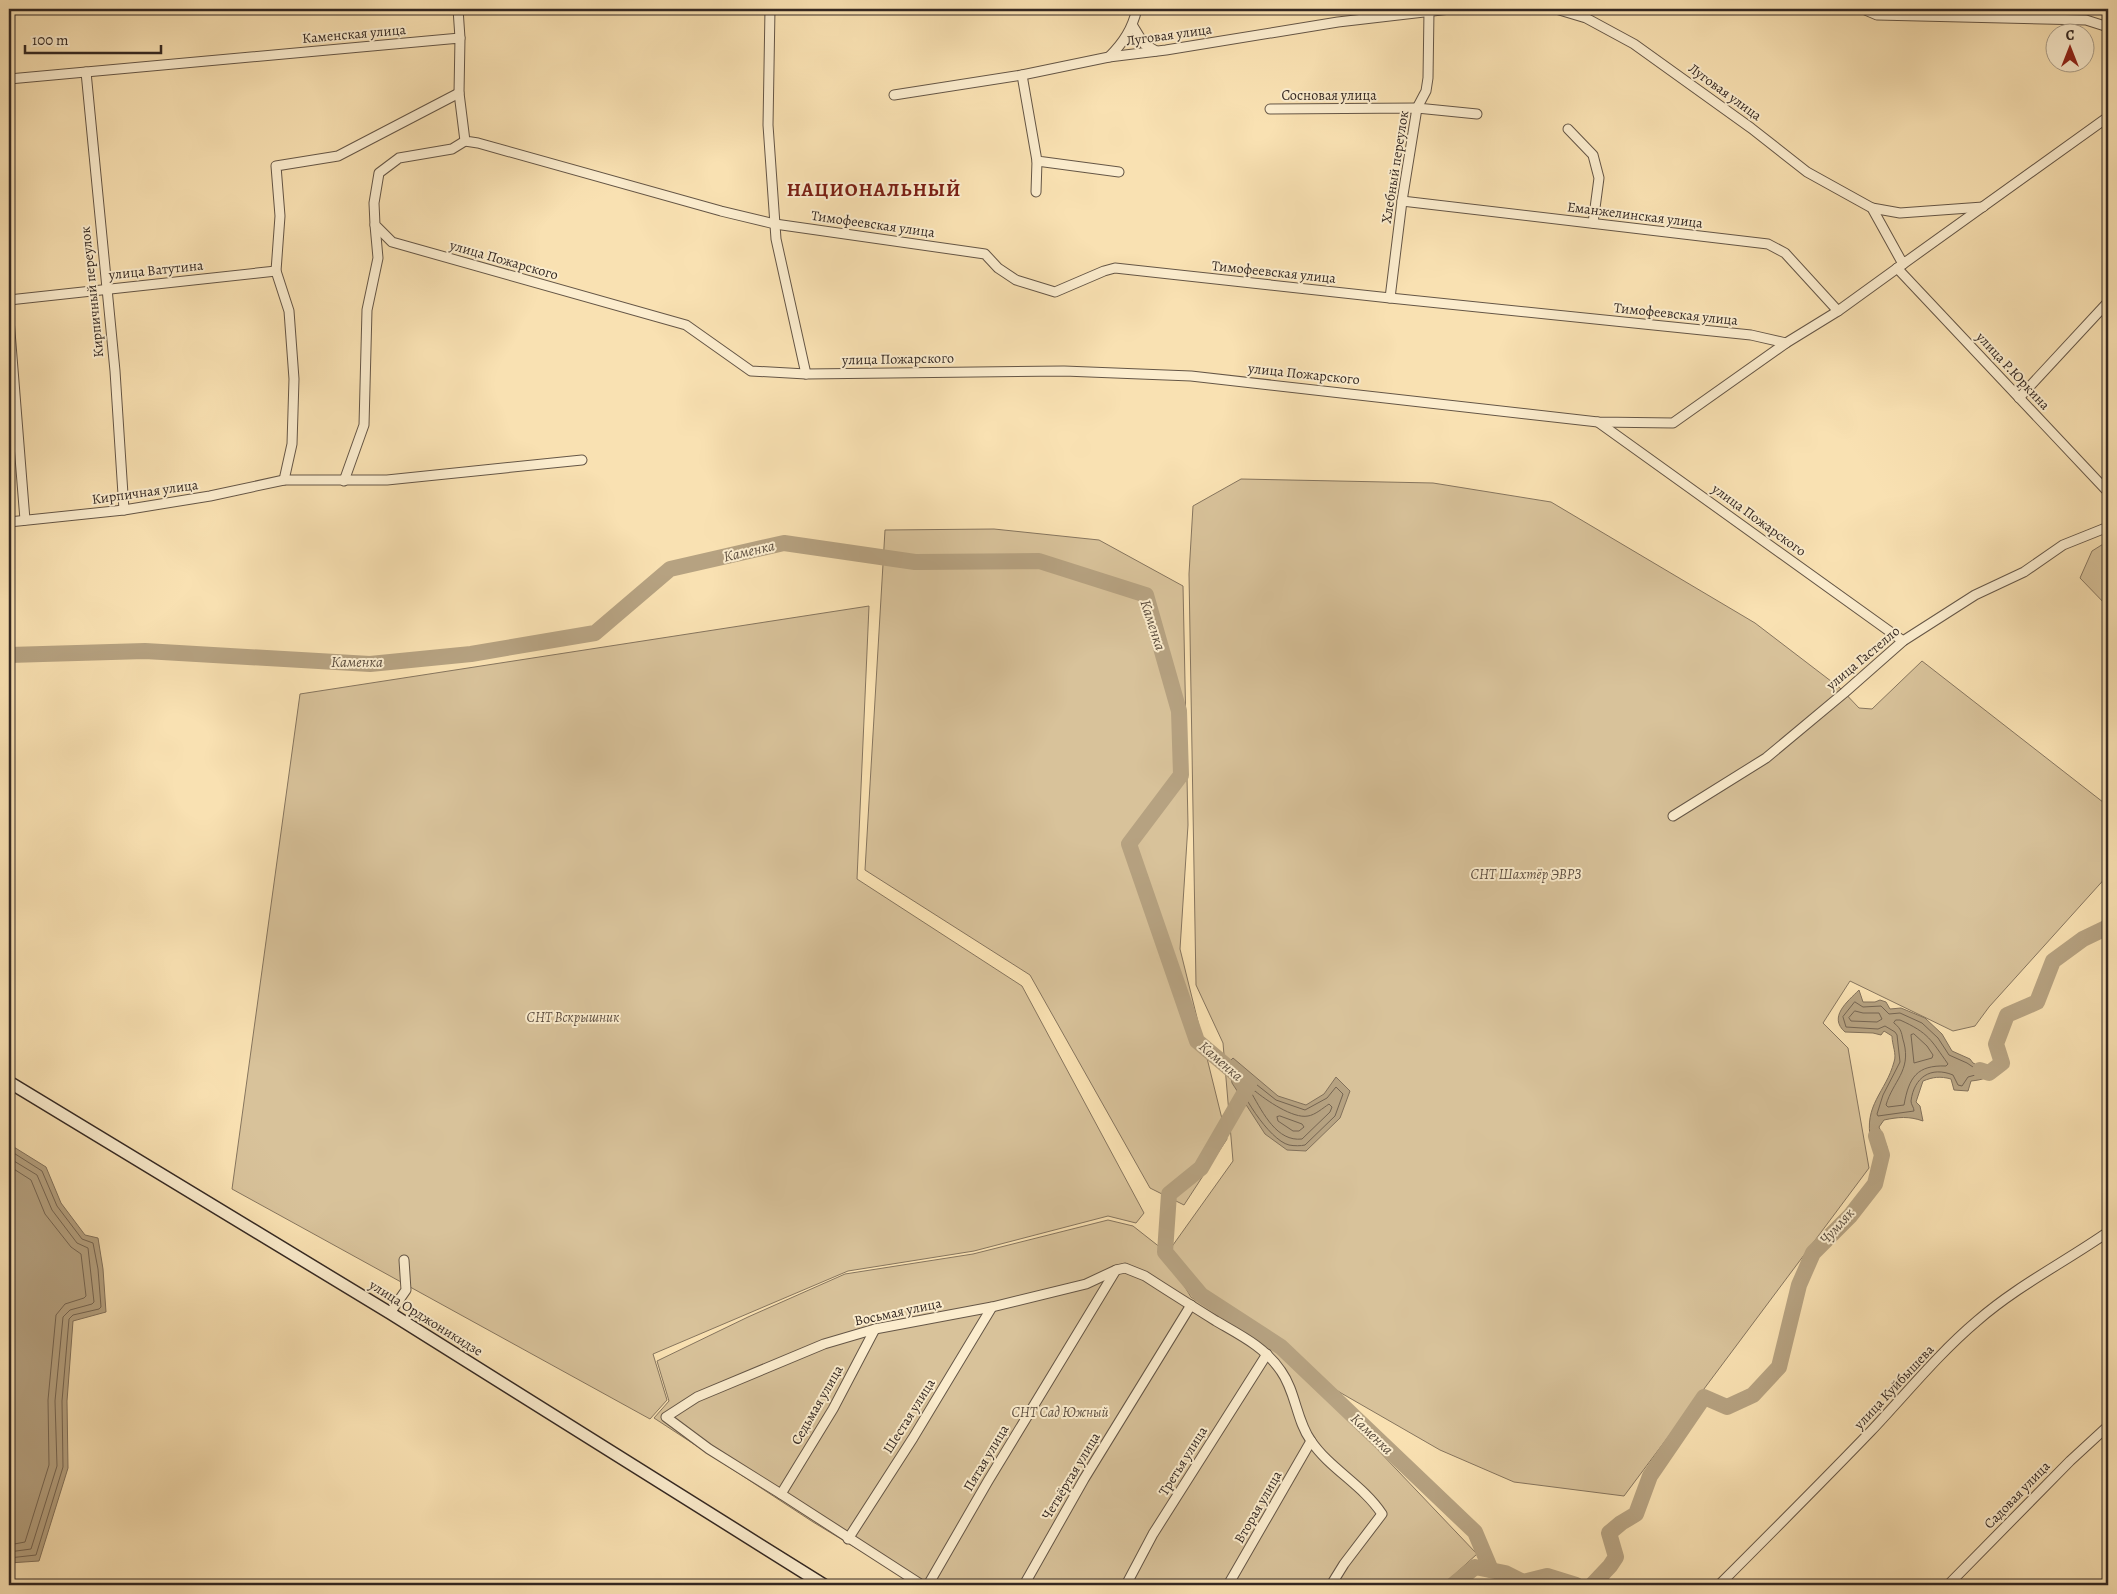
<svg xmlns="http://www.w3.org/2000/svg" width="2117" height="1594" font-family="Alegreya,serif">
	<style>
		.green { fill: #d8c29a; stroke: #86755e }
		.water { fill: #b6a281; stroke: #82715b }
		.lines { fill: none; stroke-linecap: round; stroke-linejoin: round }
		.shore { stroke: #756552; stroke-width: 1 }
		.river { stroke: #b6a281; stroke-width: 16 }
		.street-casing { stroke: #655646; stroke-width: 11 }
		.secondary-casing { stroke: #342822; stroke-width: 14 }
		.street { stroke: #fbeccd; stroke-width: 9 }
		.secondary { stroke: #fbeccd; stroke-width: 11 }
		.labels { text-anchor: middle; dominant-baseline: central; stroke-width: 4; stroke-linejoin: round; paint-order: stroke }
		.street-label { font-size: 14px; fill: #342822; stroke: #fbeccd }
		.park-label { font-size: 14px; font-style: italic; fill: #5d4e40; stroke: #fbeccd }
		.water-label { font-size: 15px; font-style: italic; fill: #5b4d3e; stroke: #fbeccd }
		.district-label { font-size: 19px; font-weight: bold; letter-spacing: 1px; fill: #7a1f14; stroke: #fbeccd }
	</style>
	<rect width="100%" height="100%" fill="#f9e1b2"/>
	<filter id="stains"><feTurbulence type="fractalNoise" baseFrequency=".004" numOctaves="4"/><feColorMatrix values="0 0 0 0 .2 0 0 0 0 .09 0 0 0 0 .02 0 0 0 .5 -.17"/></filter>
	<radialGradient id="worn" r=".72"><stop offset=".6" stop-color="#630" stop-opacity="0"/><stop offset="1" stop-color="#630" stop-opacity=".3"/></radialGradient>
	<g class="green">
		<path d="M 1241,479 L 1433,483 L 1551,502 L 1755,623 L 1840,688 L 1859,708 L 1872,709 L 1922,661 L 2108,806 L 2108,875 L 1989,1007 L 1975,1026 L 1953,1031 L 1850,981 L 1823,1023 L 1848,1048 L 1869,1168 L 1624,1496 L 1514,1482 L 1440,1450 L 1341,1393 L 1193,1295 L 1168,1252 L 1233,1161 L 1223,1043 L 1196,985 L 1189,574 L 1193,506 Z"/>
		<path d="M 994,529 L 1099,540 L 1183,586 L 1188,825 L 1180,949 L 1227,1139 L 1184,1205 L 1150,1188 L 1030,975 L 865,870 L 885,530 Z"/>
		<path d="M 2108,541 L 2108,607 L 2080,578 L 2092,551 Z"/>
		<path d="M 869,606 L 857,879 L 1022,986 L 1144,1213 L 1136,1223 L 1108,1216 L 974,1251 L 848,1271 L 653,1354 L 667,1400 L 650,1419 L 232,1189 L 300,694 Z"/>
		<path d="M 1108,1220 L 1133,1226 L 1161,1248 L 1191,1297 L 1298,1366 L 1477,1554 L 1443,1585 L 917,1585 L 813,1522 L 654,1418 L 669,1401 L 657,1361 L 748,1317 L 845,1274 L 973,1254 Z"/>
	</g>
	<g class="water">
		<path d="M 1859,990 L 1863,1002 L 1875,1002 L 1880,1000 L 1886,1002 L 1890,1009 L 1901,1008 L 1925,1018 L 1942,1034 L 1952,1051 L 1970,1059 L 1973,1063 L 1987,1070 L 1995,1064 L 2000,1069 C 1992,1077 1982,1080 1971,1081 L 1968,1091 L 1954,1090 L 1951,1079 C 1940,1076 1933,1077 1923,1081 L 1916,1102 L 1920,1106 L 1923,1121 C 1909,1116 1898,1117 1884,1120 L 1879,1127 L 1887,1147 L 1888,1159 C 1877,1156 1874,1153 1871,1141 C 1863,1105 1886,1092 1894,1062 C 1897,1054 1892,1045 1892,1036 L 1884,1031 L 1881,1035 L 1873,1033 L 1845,1032 C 1828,1017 1847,1002 1859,990 Z"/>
		<path d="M 1233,1058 L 1278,1096 L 1306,1105 L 1324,1094 L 1336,1077 L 1350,1091 L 1340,1118 L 1306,1151 L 1287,1150 L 1265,1134 L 1232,1083 L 1229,1062 Z"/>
		<path d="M 9,1144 L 46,1167 L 61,1203 L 85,1235 L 98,1238 L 103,1269 L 106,1312 L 73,1321 L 67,1401 L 68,1468 L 39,1561 L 9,1563 Z"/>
	</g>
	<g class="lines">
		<g class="shore">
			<path d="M 1855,1002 L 1863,1007 L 1881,1006 L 1889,1014 L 1900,1013 L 1922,1023 L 1938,1038 L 1949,1055 L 1967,1063 L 1979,1071 L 1979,1074 L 1968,1077 L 1962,1086 L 1958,1085 L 1953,1075 C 1931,1066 1914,1077 1911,1101 C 1911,1105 1914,1107 1914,1111 L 1878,1116 L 1877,1114 L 1883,1095 L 1900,1062 L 1897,1035 L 1895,1032 L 1885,1026 L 1878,1029 L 1846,1027 L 1843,1017 Z"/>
			<path d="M 1855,1011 L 1863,1013 L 1879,1013 L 1882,1019 L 1877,1022 L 1851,1021 L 1849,1018 Z"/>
			<path d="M 1896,1020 L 1900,1020 C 1929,1033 1931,1040 1948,1064 L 1946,1066 C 1917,1065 1909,1077 1904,1105 L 1888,1107 L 1886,1105 C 1893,1081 1911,1071 1904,1043 C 1901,1034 1903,1030 1894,1023 Z"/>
			<path d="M 1914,1034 L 1927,1046 L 1933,1055 L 1932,1058 L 1914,1063 L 1911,1035 Z"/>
			<path d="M 1237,1069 L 1276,1100 L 1305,1110 L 1327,1098 L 1336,1087 L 1343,1094 L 1335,1116 L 1305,1145 C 1301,1146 1294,1146 1289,1145 C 1269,1140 1238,1091 1235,1072 Z"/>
			<path d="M 1252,1091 L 1255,1091 C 1266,1100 1293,1119 1308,1116 C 1315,1115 1323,1108 1329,1104 L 1332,1107 L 1330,1112 L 1302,1139 C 1277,1142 1263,1113 1252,1094 Z"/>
			<path d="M 1280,1116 L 1302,1124 L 1304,1127 L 1299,1131 L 1293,1131 L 1278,1121 L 1277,1117 Z"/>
			<path d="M 9,1150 L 42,1171 L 57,1206 L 82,1239 L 93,1243 L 98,1269 L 101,1307 L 99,1309 L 73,1315 L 69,1319 L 62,1401 L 63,1467 L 36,1555 L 9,1558"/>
			<path d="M 9,1158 L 37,1175 L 52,1210 L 77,1243 L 88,1248 L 94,1302 L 92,1304 L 70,1310 L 63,1317 L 55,1401 L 57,1466 L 31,1549 L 9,1552"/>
			<path d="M 9,1166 L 31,1180 L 45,1214 L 71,1247 L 81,1254 L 86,1296 L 84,1298 L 65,1304 L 56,1315 L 48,1400 L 49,1465 L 25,1542 L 9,1545"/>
		</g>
		<g class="river">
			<path d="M 9,655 L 145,651 L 370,664 L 471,654 L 595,633 L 670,569 L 784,543 L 915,562 L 1039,561 L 1146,595 L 1179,711 L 1181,775 L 1129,844 L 1197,1041 L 1249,1085 L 1201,1168 L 1169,1194 L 1165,1252 L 1201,1295 L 1281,1347 L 1475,1532 L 1491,1570"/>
			<path d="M 1980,1070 L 1989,1073 L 2002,1063 L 1996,1044 L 2007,1015 L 2037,1002 L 2053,961 L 2083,939 L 2108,927"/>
			<path d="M 1453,1585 L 1475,1567 L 1505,1573 L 1523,1582 L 1547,1576 L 1576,1585"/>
			<path d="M 1592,1585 L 1610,1566 L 1616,1557 L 1609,1533 L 1621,1523 L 1636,1514 L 1650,1476 L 1704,1397 L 1727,1407 L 1753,1395 L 1779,1367 L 1799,1285 L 1813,1253 L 1850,1216 L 1875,1184 L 1882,1155 L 1876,1136"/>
		</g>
		<g class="street-casing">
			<g id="street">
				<path d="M 458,9 L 460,38"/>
				<path d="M 770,9 L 768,125 L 776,239 L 806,374"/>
				<path d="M 1556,9 L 1586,18 L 1634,44 L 1751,128 L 1807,172 L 1872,208 L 1903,264 L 2108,117"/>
				<path d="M 1863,9 L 1877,15 L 2086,20 L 2108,27"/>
				<path d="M 1133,26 L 1144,44 L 1156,51"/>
				<path d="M 1109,57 C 1124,42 1132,29 1137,9"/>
				<path d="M 86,72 L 115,371 L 124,510"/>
				<path d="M 1022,75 L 1037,161 L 1119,172"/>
				<path d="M 9,79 L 460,38 L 459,93 L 465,141 L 478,143 L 721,211 L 775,224 L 985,254 L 998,268 L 1016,280 L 1055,292 L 1104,271 L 1115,268 L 1390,298 L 1751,335 L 1786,343"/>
				<path d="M 894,95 L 1022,75 L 1109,57 L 1166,50 L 1338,22 L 1450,9"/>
				<path d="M 1270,109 L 1417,108 L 1477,114"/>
				<path d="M 1568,129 L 1593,155 L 1599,178 L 1593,223"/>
				<path d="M 465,141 L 452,149 L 399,158 L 379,173 L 374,203 L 375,225 L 392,242 L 686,325 L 751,371 L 806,374 L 1064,371 L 1191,376 L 1598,422 L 1673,423 L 1786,343 L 1838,311 L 1903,264"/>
				<path d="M 1036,192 L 1037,161"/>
				<path d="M 1402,201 L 1768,244 L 1785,253 L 1838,311"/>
				<path d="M 1872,208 L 1900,213 L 1983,207"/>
				<path d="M 1897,268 L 2108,492"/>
				<path d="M 1390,298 L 1402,201 L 1417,108 L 1426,91 L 1428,78 L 1429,11"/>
				<path d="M 9,300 L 276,271"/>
				<path d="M 9,319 L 25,520"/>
				<path d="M 2019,398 L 2108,302"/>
				<path d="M 1598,422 L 1903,641"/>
				<path d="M 284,480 L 292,444 L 294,379 L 289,311 L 276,271 L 280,216 L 276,166 L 338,156 L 459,93"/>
				<path d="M 344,481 L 364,425 L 367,310 L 378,258 L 375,225"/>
				<path d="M 9,522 L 124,510 L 210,496 L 284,480 L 387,480 L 582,460"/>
				<path d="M 1673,816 L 1766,758 L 1844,693 L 1903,641 L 1975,595 L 2024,572 L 2063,545 L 2108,527"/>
				<path d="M 390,1313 L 406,1290 L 404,1260"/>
				<path d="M 781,1494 L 833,1409 L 875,1329"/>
				<path d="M 848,1539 L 913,1438 L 992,1307"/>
				<path d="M 922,1585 L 781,1494 L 709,1449 L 666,1417 L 697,1397 L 824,1344 L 875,1329 L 992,1307 L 1086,1284 L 1116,1270 L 1125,1268 L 1145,1276 C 1168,1291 1192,1306 1216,1321 C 1240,1335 1265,1347 1281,1371 C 1296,1392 1296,1420 1311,1441 C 1330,1469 1363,1485 1382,1514 L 1344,1564 L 1331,1585"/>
				<path d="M 928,1585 L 988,1481 L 1116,1270"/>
				<path d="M 1024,1585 L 1084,1479 L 1191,1305"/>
				<path d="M 1126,1585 L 1153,1534 L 1267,1354"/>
				<path d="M 1228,1585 L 1311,1441"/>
				<path d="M 1719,1585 C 1770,1534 1821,1483 1871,1431 C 1906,1394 1938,1354 1977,1321 C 2017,1286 2065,1262 2108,1232"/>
				<path d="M 1948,1585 L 2070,1461 L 2108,1426"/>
			</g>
		</g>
		<g class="secondary-casing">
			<path id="secondary" d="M 9,1082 L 390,1313 L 824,1585"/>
		</g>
		<use href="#street" class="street"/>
		<use href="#secondary" class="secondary"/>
	</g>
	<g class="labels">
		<g class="street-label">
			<text transform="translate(354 34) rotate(-5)">Каменская улица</text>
			<text transform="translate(1169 35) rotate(-8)">Луговая улица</text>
			<text transform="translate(1725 92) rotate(36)">Луговая улица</text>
			<text x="1329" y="95">Сосновая улица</text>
			<text transform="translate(1395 167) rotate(-81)">Хлебный переулок</text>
			<text transform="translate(1635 215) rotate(7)">Еманжелинская улица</text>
			<text transform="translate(873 224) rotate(8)">Тимофеевская улица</text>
			<text transform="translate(504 260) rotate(16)">улица Пожарского</text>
			<text transform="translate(156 270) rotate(-6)">улица Ватутина</text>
			<text transform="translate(1274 272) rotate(6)">Тимофеевская улица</text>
			<text transform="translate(92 292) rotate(-96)">Кирпичный переулок</text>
			<text transform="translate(1676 314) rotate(6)">Тимофеевская улица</text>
			<text transform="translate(898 359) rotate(-1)">улица Пожарского</text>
			<text transform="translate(2013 371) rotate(47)">улица Р.Юркина</text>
			<text transform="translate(1304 374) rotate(6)">улица Пожарского</text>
			<text transform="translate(145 492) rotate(-8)">Кирпичная улица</text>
			<text transform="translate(1759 520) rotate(36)">улица Пожарского</text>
			<text transform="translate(1863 658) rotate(-40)">улица Гастелло</text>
			<text transform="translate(898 1312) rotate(-12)">Восьмая улица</text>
			<text transform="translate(426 1318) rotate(32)">улица Орджоникидзе</text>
			<text transform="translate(1894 1387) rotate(-47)">улица Куйбышева</text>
			<text transform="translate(817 1405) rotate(-60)">Седьмая улица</text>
			<text transform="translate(909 1416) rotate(-58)">Шестая улица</text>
			<text transform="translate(986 1458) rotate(-59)">Пятая улица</text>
			<text transform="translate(1183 1461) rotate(-58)">Третья улица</text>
			<text transform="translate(1071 1476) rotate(-59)">Четвёртая улица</text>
			<text transform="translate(2017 1495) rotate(-46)">Садовая улица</text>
			<text transform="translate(1258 1507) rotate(-60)">Вторая улица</text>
		</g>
		<g class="park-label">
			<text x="1526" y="874">СНТ Шахтёр ЭВРЗ</text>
			<text x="573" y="1017">СНТ Вскрышник</text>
			<text x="1060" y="1412">СНТ Сад Южный</text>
		</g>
		<g class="water-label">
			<text transform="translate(749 551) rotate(-13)">Каменка</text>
			<text transform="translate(1153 625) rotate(72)">Каменка</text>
			<text x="357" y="662">Каменка</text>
			<text transform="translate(1221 1061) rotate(41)">Каменка</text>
			<text transform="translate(1837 1226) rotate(-48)">Чумляк</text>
			<text transform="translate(1372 1434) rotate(44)">Каменка</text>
		</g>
		<g class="district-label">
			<text x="874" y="190">НАЦИОНАЛЬНЫЙ</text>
		</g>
	</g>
	<rect width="2117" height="1594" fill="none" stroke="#f9e1b2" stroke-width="30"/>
	<rect x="10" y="10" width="2097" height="1574" fill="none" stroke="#342822" stroke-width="2.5"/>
	<rect x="15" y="15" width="2087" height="1564" fill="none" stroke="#342822"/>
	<g transform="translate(2070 48)"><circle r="24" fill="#fbeccd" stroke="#ab9e89"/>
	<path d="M0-4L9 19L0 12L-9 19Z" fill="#8f2418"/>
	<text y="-8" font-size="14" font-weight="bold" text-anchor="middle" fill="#342822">С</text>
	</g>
	<path d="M25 45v8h136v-8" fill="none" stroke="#342822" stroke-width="2.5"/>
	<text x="32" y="45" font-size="15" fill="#342822" stroke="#fbeccd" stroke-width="4" paint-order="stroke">100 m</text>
	<rect width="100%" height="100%" filter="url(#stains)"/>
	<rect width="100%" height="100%" fill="url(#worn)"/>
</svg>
